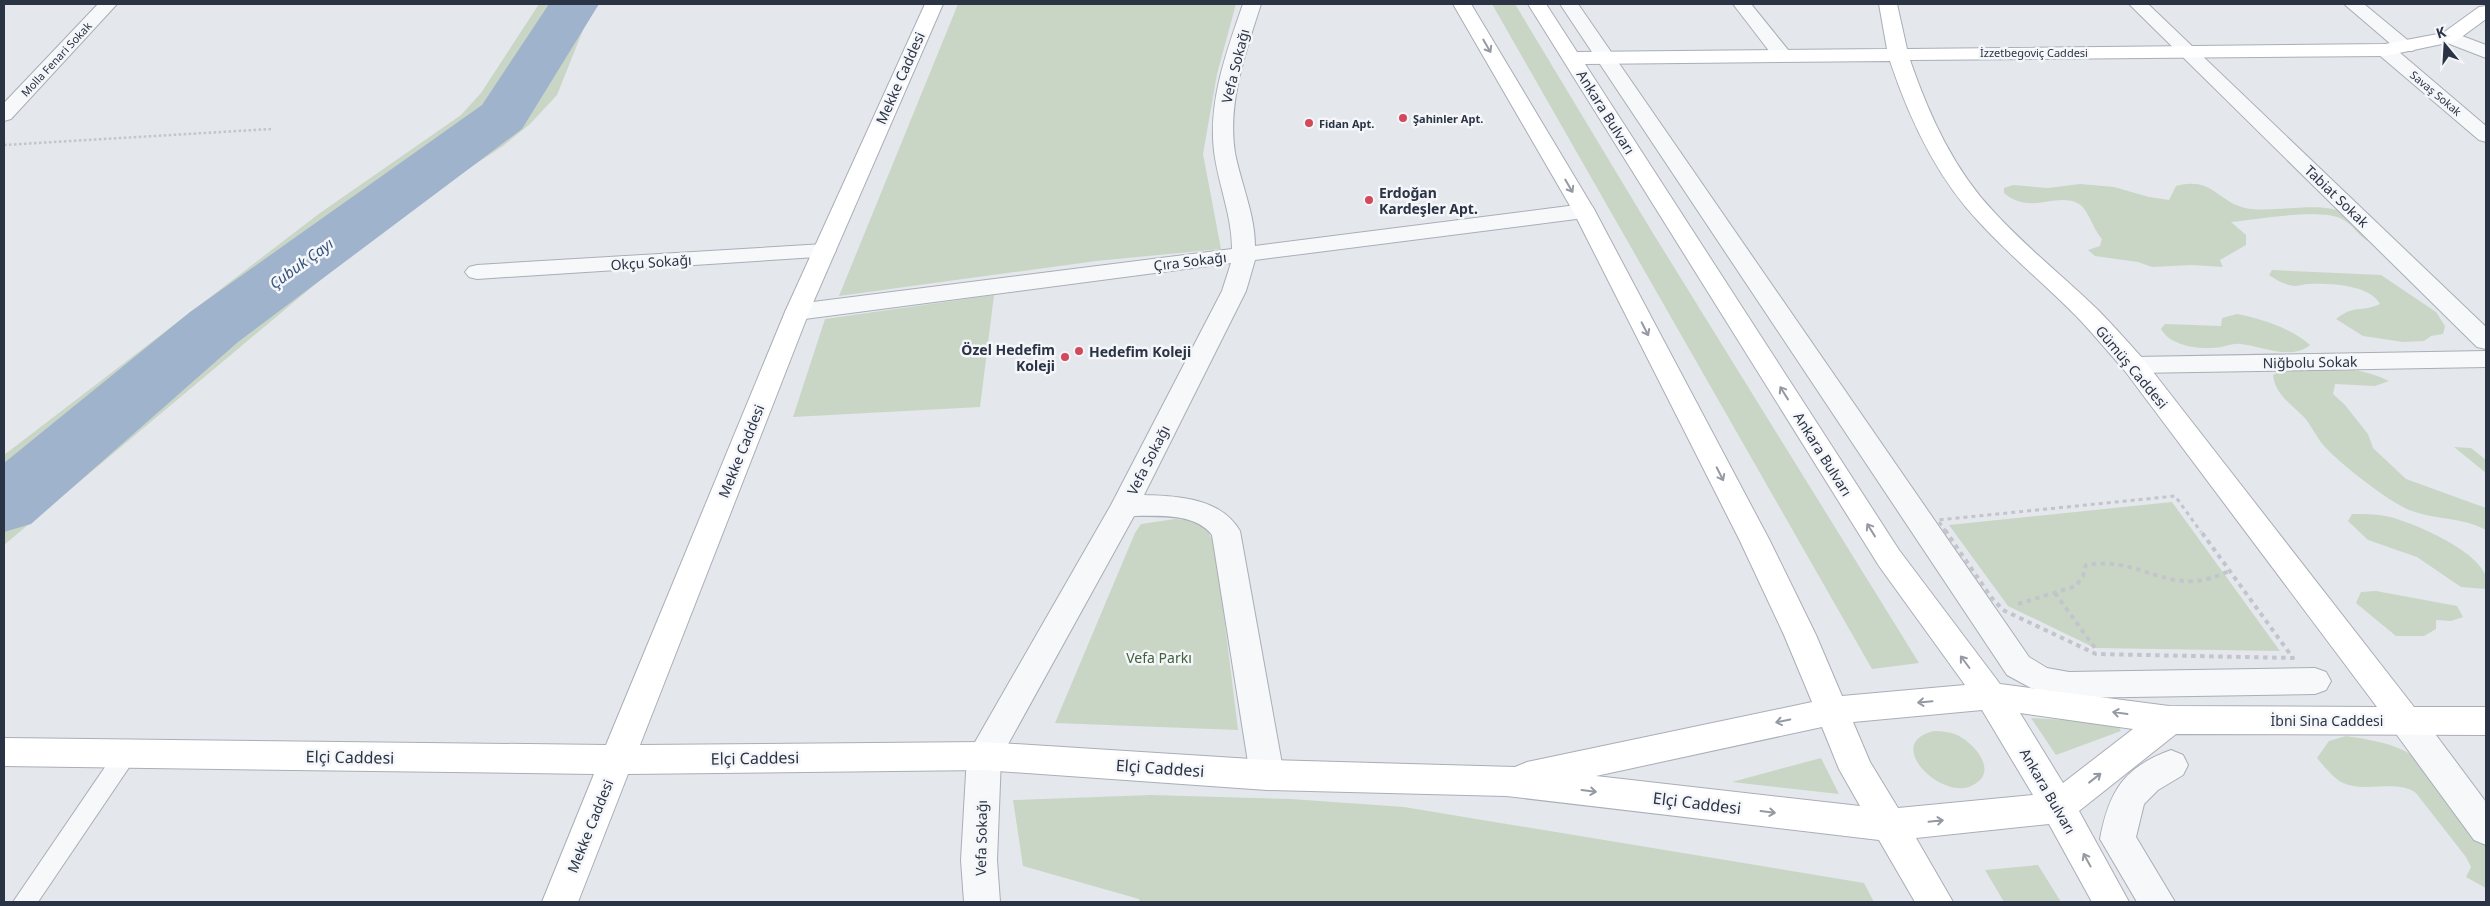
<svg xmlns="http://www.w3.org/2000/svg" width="2490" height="906" font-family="'Noto Sans',sans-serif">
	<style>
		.green { fill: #c9d6c5 }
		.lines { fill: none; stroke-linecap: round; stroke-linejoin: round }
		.river { fill: #9fb4cc; fill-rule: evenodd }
		.lane-casing { stroke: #a9aeb7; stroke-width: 2 }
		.street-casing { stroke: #a9aeb7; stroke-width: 2 }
		.secondary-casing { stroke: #a9aeb7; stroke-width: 2 }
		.path-far2 { stroke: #c2c5cb; stroke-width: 2.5; stroke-dasharray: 2.5 2.5; stroke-linecap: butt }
		.path-far1 { stroke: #c2c5cb; stroke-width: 3; stroke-dasharray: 4 4; stroke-linecap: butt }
		.path { stroke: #c2c5cb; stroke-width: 4; stroke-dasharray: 4.5 4.5; stroke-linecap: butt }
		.lane { fill: #f7f8fa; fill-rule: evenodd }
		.street { fill: #f7f8fa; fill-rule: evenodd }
		.secondary { fill: #fff; fill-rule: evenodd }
		.oneway { stroke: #959aa2 }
		.poi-dot { fill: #d1495b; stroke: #f4f6f9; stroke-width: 2 }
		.labels { text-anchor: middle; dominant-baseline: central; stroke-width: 5; stroke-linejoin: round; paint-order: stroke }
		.far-street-label { font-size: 11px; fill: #2b3445; stroke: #f4f6f9 }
		.far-poi-label { font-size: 11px; font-weight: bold; fill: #2b3445; stroke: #f4f6f9; text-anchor: start }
		.street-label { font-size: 14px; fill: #2b3445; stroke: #f4f6f9 }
		.poi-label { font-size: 14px; font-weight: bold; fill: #2b3445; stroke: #f4f6f9; text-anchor: start }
		.park-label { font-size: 14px; fill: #3f6138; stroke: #f4f6f9 }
		.water-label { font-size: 15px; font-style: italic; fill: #34527a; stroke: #f4f6f9 }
		.near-street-label { font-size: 16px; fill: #2b3445; stroke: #f4f6f9 }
	</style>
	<rect width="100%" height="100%" fill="#e4e7ec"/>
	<g class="green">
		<path d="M 539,4 L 598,4 L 589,15 L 557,95 L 530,124 L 503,146 L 445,184 L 362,245 L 4,545 L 4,455 L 320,213 L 461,115 L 481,93 Z"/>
		<path d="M 958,4 L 1236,4 L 1217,74 L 1203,154 L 1221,249 L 1096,261 L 839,296 Z"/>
		<path d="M 1492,4 L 1515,4 L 1651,230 L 1919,663 L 1872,669 Z"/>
		<path d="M 2080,184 L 2114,187 L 2149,197 L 2169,200 L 2176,186 C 2212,176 2217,201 2245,208 C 2271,214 2320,200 2344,213 C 2356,220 2367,236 2377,245 C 2356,238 2356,225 2340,218 C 2317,209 2257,219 2231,222 L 2246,235 L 2246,245 L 2220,260 L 2223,267 L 2192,265 L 2152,267 L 2138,262 L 2095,256 L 2088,250 L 2100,246 L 2102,239 C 2093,229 2088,209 2079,204 C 2056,191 2031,216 2004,193 L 2004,188 L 2013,185 L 2048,188 Z"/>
		<path d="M 2272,270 L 2381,275 L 2436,312 L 2445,326 L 2443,334 L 2431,336 L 2424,341 L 2403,342 L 2363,336 L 2336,319 C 2355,304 2360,313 2380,304 C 2370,285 2330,283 2309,284 C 2304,284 2299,286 2294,286 C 2284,285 2277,280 2269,275 Z"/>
		<path d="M 994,295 L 980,407 L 793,417 L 825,319 Z"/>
		<path d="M 2237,314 C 2262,319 2291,328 2310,345 C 2290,361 2263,346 2240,344 C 2233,343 2227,346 2221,347 C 2201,350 2171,347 2161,329 L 2165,324 L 2221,326 L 2222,318 Z"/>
		<path d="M 2290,367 C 2325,367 2357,365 2389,381 L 2375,386 L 2335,384 L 2333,394 L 2345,405 L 2368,434 L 2373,448 L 2406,479 L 2486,508 L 2486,530 C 2462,517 2437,520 2412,511 C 2390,503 2343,466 2326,448 C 2317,439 2312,426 2304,417 C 2291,404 2275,394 2273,375 Z"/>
		<path d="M 2454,447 L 2471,448 L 2486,460 L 2486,473 Z"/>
		<path d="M 2172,502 L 2280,651 L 2095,648 L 2008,606 L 1949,525 Z"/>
		<path d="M 2352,514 C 2367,514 2381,514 2394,518 C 2420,526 2473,549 2485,574 C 2487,578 2486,584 2486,589 L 2461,587 L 2417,557 L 2368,540 L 2348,521 Z"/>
		<path d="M 1175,519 C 1202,521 1208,525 1216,551 L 1238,730 L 1055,723 L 1135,533 L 1141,524 Z"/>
		<path d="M 2376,591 L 2457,606 L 2463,617 L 2451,621 L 2436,620 L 2436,629 L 2424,636 L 2396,636 L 2356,603 L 2361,592 Z"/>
		<path d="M 2031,718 L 2116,723 L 2121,731 L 2056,755 Z"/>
		<path d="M 1934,731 C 1942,731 1950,732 1957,735 C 1976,744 2000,774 1971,786 C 1941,800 1882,743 1934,731 Z"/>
		<path d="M 2346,736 C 2365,739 2387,742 2405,751 C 2426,762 2477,824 2486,846 C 2490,857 2486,876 2486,888 L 2466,877 L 2471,867 L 2466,857 L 2416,793 C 2397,779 2366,793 2343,783 C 2333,778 2324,766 2317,758 L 2329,741 Z"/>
		<path d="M 1821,758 L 1839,794 L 1732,782 Z"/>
		<path d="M 1151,795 L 1291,799 L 1404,807 L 1864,883 L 1874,902 L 1140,902 L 1139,899 L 1023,866 L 1013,800 Z"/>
		<path d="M 2038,865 L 2061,902 L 2004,902 L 1985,870 Z"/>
	</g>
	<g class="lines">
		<path class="river" d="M 549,4 L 599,4 L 522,129 L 238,342 L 31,524 L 4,532 L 4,463 L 190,312 L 482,105 Z"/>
		<g class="lane-casing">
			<path id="lane" d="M 126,745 L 134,748 L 137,754 L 134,760 L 38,902 L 13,902 L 118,748 Z"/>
		</g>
		<g class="street-casing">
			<g id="street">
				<path d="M 98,4 L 117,4 L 11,119 L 4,121 L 4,103 Z"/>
				<path d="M 1243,4 L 1261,4 C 1246,51 1227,103 1235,153 C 1241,184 1255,214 1255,246 L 1584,204 L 1592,206 L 1595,211 L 1592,216 L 1584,218 L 1255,260 L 1246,291 L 1144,495 C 1178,496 1221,498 1240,531 L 1284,775 L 1279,785 L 1267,790 L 1255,785 L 1250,775 L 1212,535 C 1195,513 1159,516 1134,516 L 1001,757 L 997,860 L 1000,902 L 964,902 L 961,860 L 967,756 L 1111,505 L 1222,291 L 1231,263 L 797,320 L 788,317 L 785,312 L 788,307 L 797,304 L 1232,249 C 1232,215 1218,184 1214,151 C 1208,101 1227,50 1243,4 Z"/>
				<path d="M 1560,4 L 1578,4 L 2029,657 L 2047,668 L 2069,672 L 2315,668 L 2326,672 L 2331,681 L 2326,690 L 2315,694 L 2069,698 L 2031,688 L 2007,675 Z"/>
				<path d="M 1733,4 L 1751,4 L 1793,56 L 1790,60 L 1776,60 Z"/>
				<path d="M 2129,4 L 2148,4 L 2486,327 L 2486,349 L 2477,347 Z"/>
				<path d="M 2344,4 L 2364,4 L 2416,47 L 2413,51 L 2399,51 Z"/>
				<path d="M 2449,31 L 2486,45 L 2486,58 L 2442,41 L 2440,37 L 2442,33 Z"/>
				<path d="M 2385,44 L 2392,46 L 2486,126 L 2486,142 L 2479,140 L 2378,54 L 2375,50 L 2378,46 Z"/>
				<path d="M 824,244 L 832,246 L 836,251 L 832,256 L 477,279 L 469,277 L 465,272 L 469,267 L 477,265 Z"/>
				<path d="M 2486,351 L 2486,367 L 2134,373 L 2125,371 L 2121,365 L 2125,359 L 2134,357 Z"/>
				<path d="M 2406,707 L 2418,711 L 2486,802 L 2486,845 L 2474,840 L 2394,731 L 2390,721 L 2394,711 Z"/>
				<path d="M 2171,750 L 2183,755 L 2188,765 L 2183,775 L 2158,790 L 2144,804 L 2136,837 L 2175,902 L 2137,902 L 2100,839 C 2109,791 2124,767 2171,750 Z"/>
			</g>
		</g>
		<g class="secondary-casing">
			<path id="secondary" d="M 925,4 L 943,4 L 809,312 L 640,745 L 984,742 L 1267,760 L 1515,767 L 1527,762 L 1812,702 L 1784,635 L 1740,541 L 1573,211 L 1453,4 L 1471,4 L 1595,211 L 1770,541 L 1816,635 L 1842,696 L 1965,685 L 1879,566 L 1528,4 L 1546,4 L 1577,52 L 1887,49 L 1879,4 L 1897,4 L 1907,49 L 2385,44 L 2443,33 L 2479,7 L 2486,6 L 2486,19 L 2456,41 L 2385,56 L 1910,60 C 1929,115 1954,170 1994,212 C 2026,247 2063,276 2097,309 C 2113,325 2128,342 2143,359 L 2414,707 L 2486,707 L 2486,735 L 2176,734 L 2079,811 L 2129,902 L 2092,902 L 2049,824 L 1916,838 L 1953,902 L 1915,902 L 1879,840 L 1506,796 L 1267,790 L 984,770 L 628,774 L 578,902 L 542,902 L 594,774 L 4,766 L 4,738 L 606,745 L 785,312 ZM 1890,61 C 1909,118 1937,178 1979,222 C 2011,257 2047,286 2080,320 C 2095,336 2110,354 2125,371 L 2377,707 L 2169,706 L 2000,684 L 1899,550 L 1585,64 ZM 1982,710 L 2033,795 L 1898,808 L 1870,762 L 1853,722 ZM 2020,713 L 2133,729 L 2063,783 ZM 1822,727 L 1839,769 L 1860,806 L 1596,776 Z"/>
		</g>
		<path class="path-far2" d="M 4,145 L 271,129"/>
		<path class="path-far1" d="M 1946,532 L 1938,520 L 2175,496 L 2201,532"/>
		<g class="path">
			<path d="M 1945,530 L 1991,597 L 2003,610 L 2096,654 L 2293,658 L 2200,530"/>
			<path d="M 2055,593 L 2095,648"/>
			<path d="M 2018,604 L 2076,586 L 2083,576 L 2086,565 C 2132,557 2156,584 2196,581 C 2208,580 2219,575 2230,571"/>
		</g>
		<use href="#lane" class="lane"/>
		<use href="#street" class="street"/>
		<use href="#secondary" class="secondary"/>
	</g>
	<defs><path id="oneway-shaft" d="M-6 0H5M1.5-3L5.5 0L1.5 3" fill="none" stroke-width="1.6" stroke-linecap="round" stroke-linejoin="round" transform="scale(1.25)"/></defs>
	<g class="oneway">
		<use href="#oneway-shaft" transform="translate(1487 46) rotate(60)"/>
		<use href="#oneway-shaft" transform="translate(1569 186) rotate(60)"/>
		<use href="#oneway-shaft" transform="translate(1645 329) rotate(63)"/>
		<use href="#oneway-shaft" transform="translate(1784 393) rotate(-122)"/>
		<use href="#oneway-shaft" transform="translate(1720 474) rotate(63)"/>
		<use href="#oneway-shaft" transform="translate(1871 530) rotate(-122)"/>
		<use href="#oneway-shaft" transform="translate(1965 662) rotate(-127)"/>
		<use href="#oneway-shaft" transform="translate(1925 702) rotate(175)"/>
		<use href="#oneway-shaft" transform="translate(2120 713) rotate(-172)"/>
		<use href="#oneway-shaft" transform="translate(1783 721) rotate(168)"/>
		<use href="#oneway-shaft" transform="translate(2095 778) rotate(-38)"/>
		<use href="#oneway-shaft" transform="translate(1589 791) rotate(7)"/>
		<use href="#oneway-shaft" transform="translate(1768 812) rotate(7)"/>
		<use href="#oneway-shaft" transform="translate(1936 821) rotate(-6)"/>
		<use href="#oneway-shaft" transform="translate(2087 860) rotate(-119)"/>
	</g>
	<g class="poi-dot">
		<circle cx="1403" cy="118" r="5"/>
		<circle cx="1309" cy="123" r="5"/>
		<circle cx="1369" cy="200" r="5"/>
		<circle cx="1079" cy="351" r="5"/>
		<circle cx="1065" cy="357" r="5"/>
	</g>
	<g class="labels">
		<g class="far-street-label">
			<text x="2034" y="52">İzzetbegoviç Caddesi</text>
			<text transform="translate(56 59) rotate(-47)">Molla Fenari Sokak</text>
			<text transform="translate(2436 93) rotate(40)">Savaş Sokak</text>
		</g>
		<g class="far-poi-label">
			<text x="1413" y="118">Şahinler Apt.</text>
			<text x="1319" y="123">Fidan Apt.</text>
		</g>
		<g class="street-label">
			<text transform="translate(1235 66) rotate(-76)">Vefa Sokağı</text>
			<text transform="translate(900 78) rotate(-66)">Mekke Caddesi</text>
			<text transform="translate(1606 112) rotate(58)">Ankara Bulvarı</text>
			<text transform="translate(2337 196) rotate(44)">Tabiat Sokak</text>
			<text transform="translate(1190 261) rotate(-7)">Çıra Sokağı</text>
			<text transform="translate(651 262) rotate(-4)">Okçu Sokağı</text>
			<text transform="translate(2310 362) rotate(-1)">Niğbolu Sokak</text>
			<text transform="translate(2132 367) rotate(50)">Gümüş Caddesi</text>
			<text transform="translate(741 451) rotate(-68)">Mekke Caddesi</text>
			<text transform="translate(1823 454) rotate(58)">Ankara Bulvarı</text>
			<text transform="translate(1148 460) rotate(-63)">Vefa Sokağı</text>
			<text x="2327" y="720">İbni Sina Caddesi</text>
			<text transform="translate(2048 791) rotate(60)">Ankara Bulvarı</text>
			<text transform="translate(590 826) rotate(-68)">Mekke Caddesi</text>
			<text transform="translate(981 838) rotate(-89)">Vefa Sokağı</text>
		</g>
		<g class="poi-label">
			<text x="1379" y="192">Erdoğan<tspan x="1379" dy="16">Kardeşler Apt.</tspan></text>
			<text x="1055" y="349" text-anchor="end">Özel Hedefim<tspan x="1055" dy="16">Koleji</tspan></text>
			<text x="1089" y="351">Hedefim Koleji</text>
		</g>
		<g class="park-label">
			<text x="1159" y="657">Vefa Parkı</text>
		</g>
		<g class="water-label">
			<text transform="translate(301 263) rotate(-36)">Çubuk Çayı</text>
		</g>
		<g class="near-street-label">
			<text transform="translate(350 757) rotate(1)">Elçi Caddesi</text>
			<text transform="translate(755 758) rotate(-1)">Elçi Caddesi</text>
			<text transform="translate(1160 768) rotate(4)">Elçi Caddesi</text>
			<text transform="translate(1697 803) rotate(7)">Elçi Caddesi</text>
		</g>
	</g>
	<rect width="2490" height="906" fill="none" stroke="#2b3445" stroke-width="10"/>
	<g transform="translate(2445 45) rotate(342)" stroke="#f4f6f9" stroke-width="4" paint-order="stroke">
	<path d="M0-4L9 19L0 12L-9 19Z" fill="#2b3445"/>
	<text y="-8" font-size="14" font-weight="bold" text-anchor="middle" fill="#2b3445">K</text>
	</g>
</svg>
